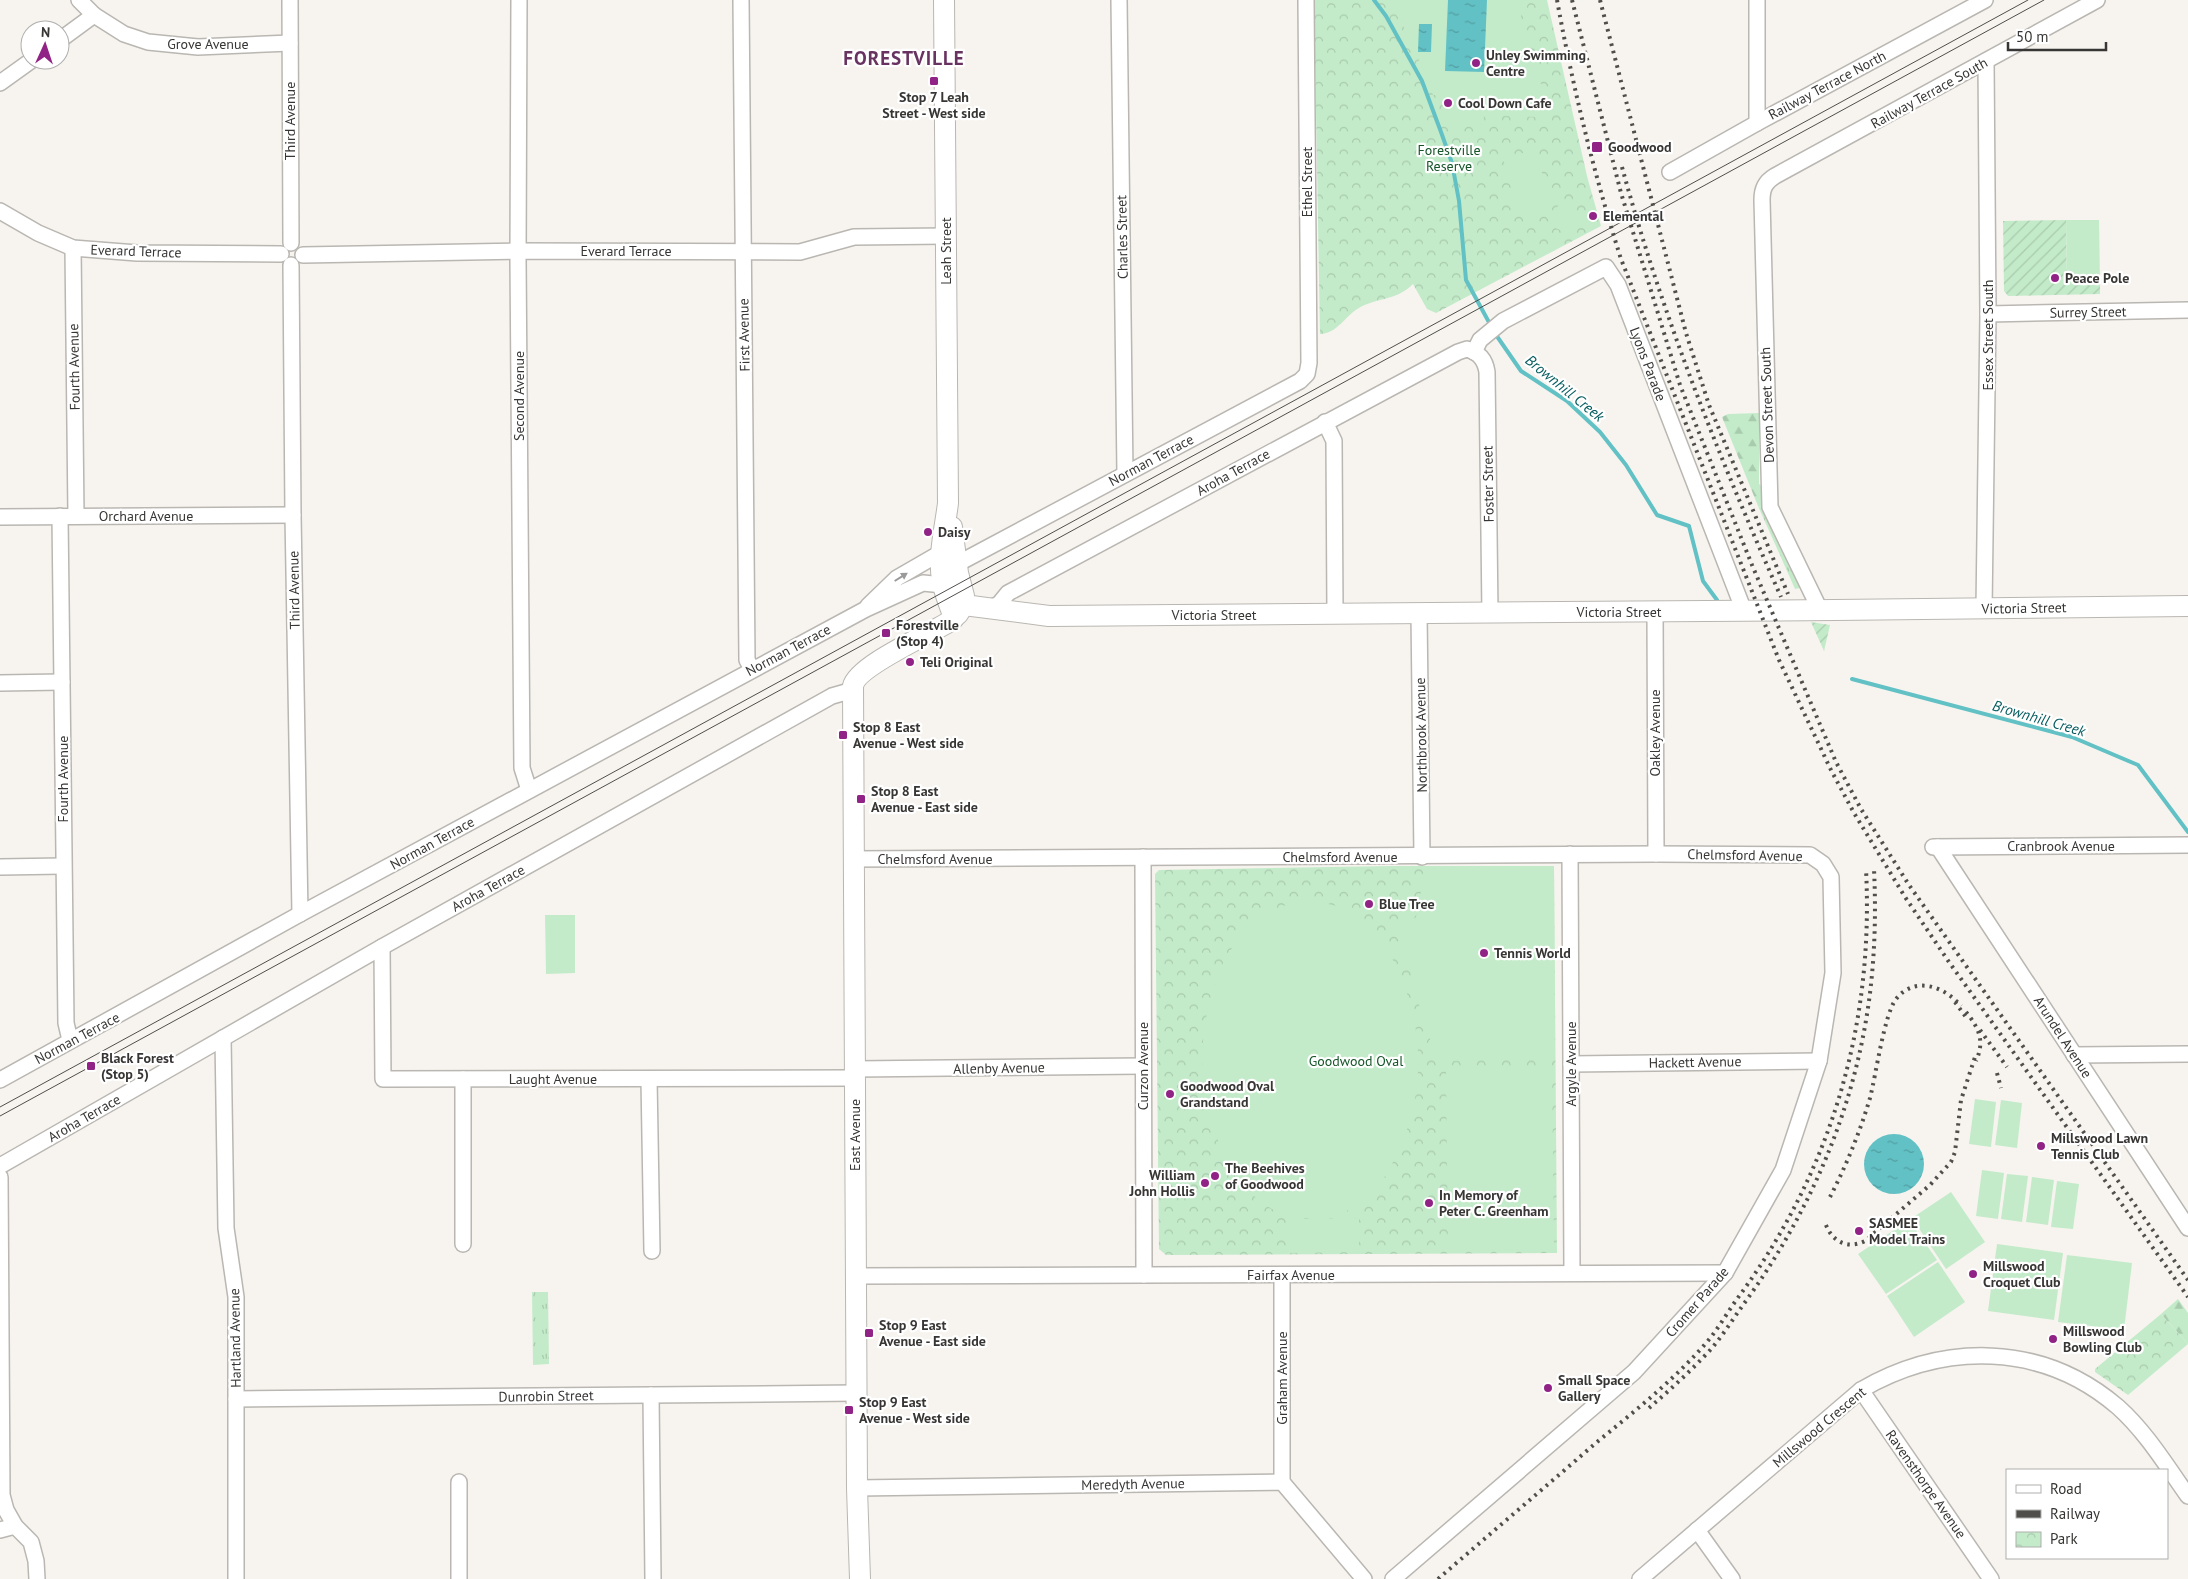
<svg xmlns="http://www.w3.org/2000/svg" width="2188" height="1579" font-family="'PT Sans',sans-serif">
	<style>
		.grass { fill: url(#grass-tufts) }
		.forest { fill: url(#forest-firs) }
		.park { fill: url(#park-crowns) }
		.garden { fill: url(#garden-furrows) }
		.pitch { fill: #c3ebc9 }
		.water { fill: url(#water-ripples) }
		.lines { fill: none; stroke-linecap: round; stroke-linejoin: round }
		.stream { stroke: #62c1c5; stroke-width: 4 }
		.street-casing { stroke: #bab7b2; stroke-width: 18 }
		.secondary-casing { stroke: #bab7b2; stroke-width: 22 }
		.street { stroke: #fff; stroke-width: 15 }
		.secondary { stroke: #fff; stroke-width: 20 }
		.tram { stroke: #4f4e4b; stroke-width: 1 }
		.rail { stroke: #4f4e4b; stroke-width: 4; stroke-dasharray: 2.5 5; stroke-linecap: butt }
		.oneway { fill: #9b9a9a }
		.poi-dot { fill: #902385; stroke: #fff; stroke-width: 2 }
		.labels { text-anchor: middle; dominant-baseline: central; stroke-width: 4.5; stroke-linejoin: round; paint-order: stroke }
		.street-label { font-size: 14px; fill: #373634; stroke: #fff }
		.poi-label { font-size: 14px; font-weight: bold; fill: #373634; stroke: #fff; text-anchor: start }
		.park-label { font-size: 14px; fill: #165529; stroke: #fff }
		.water-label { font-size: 15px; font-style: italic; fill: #075d60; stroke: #fff }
		.district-label { font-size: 19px; font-weight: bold; letter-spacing: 1px; fill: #693361; stroke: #fff }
	</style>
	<defs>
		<pattern id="grass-tufts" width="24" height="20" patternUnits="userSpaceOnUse" patternTransform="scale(1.25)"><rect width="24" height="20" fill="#c3ebc9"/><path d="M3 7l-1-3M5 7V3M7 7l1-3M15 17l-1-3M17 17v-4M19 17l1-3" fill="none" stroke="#a8caad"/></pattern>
		<pattern id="forest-firs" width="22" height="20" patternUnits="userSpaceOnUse" patternTransform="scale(1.25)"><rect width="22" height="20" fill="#c3ebc9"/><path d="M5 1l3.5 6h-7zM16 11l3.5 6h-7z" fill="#a8caad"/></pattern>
		<pattern id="park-crowns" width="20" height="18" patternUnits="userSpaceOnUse" patternTransform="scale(1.25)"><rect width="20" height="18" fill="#c3ebc9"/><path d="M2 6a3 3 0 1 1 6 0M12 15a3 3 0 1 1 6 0" fill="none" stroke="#a8caad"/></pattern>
		<pattern id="garden-furrows" width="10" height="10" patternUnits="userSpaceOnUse" patternTransform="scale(1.25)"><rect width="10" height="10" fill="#c3ebc9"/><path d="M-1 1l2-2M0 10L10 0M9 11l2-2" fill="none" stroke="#a8caad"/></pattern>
		<pattern id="water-ripples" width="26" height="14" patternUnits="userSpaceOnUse" patternTransform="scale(1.25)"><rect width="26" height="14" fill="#62c1c5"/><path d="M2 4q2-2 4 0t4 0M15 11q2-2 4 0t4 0" fill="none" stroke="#529ea1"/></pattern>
	</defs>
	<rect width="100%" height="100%" fill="#f7f4ef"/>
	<g class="grass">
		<path d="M 1758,506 L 1762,507 L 1800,588 L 1795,589 Z"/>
		<path d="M 532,1292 L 548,1292 L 549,1364 L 533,1365 Z"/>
	</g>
	<g class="forest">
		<path d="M 1759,413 L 1759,484 L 1762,486 L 1762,507 L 1758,506 L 1722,417 L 1728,414 Z"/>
		<path d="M 2178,1299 L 2188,1313 L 2188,1344 L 2161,1314 Z"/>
	</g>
	<g class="park">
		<path d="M 1314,0 L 1547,0 L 1587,176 L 1601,226 L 1436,313 L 1427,309 L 1413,284 C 1396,301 1378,297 1359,308 C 1345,316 1338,333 1320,334 Z"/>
		<path d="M 1391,866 L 1554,866 L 1557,1253 L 1166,1255 L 1159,1249 L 1155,874 L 1159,870 Z"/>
		<path d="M 2161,1314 L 2188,1344 L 2128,1395 L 2095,1372 L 2095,1369 Z"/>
	</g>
	<g class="garden">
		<path d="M 2066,220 L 2067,284 L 2100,283 L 2100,294 L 2008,296 L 2004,291 L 2003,221 Z"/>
		<path d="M 1811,622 L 1830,625 L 1824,651 Z"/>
	</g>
	<g class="pitch">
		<path d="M 1388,0 L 1520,0 L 1522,31 L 1542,87 L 1540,117 L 1484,115 L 1483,126 L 1451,125 L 1452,107 L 1444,106 L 1444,101 L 1437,101 L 1438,95 L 1433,95 L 1410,38 Z"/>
		<path d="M 1529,152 L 1555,194 L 1554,202 L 1541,211 L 1536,218 C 1525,216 1512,217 1510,203 C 1510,198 1511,196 1514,192 L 1510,172 L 1501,157 Z"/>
		<path d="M 1561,204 L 1568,206 L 1571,217 L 1574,218 L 1571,226 L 1560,230 L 1551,226 L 1548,219 L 1549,210 L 1552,211 Z"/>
		<path d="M 2066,220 L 2099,220 L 2100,283 L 2067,284 Z"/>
		<path d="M 1554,866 L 1555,1059 L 1437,1061 L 1413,986 L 1412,921 L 1416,917 L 1426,867 Z"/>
		<path d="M 1309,902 C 1353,903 1375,924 1394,962 C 1426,1025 1427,1099 1393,1162 C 1385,1178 1374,1194 1359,1205 C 1344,1214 1327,1216 1310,1217 C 1272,1218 1251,1198 1232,1167 C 1220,1147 1209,1123 1205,1100 C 1195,1039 1210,946 1269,912 C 1281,905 1295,903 1309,902 Z"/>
		<path d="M 545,915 L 575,915 L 575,973 L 546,974 Z"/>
		<rect x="1399" y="925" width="13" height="29"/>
		<path d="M 1446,1069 L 1552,1069 L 1554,1249 L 1448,1250 Z"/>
		<path d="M 1975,1099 L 1996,1102 L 1991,1147 L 1969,1144 Z"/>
		<path d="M 2001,1100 L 2022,1103 L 2017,1148 L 1995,1145 Z"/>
		<path d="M 1982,1170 L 2004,1173 L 1998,1219 L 1976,1216 Z"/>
		<path d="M 2007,1174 L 2028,1176 L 2022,1222 L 2001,1219 Z"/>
		<path d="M 2032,1177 L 2054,1180 L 2048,1225 L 2026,1222 Z"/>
		<path d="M 2057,1181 L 2079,1184 L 2073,1229 L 2051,1227 Z"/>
		<path d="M 1951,1192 L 1985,1242 L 1946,1269 L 1912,1218 Z"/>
		<path d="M 1359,1218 L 1359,1252 L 1287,1253 L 1287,1219 Z"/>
		<path d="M 1909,1220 L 1937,1260 L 1886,1294 L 1858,1254 Z"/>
		<path d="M 1997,1244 L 2063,1253 L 2054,1320 L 1988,1311 Z"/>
		<path d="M 2067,1255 L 2132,1263 L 2124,1330 L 2058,1322 Z"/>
		<path d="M 1938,1262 L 1965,1302 L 1914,1337 L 1887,1296 Z"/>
	</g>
	<g class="water">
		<path d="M 1448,0 L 1487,0 L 1484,72 L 1445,71 Z"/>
		<path d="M 1419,24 L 1432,24 L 1431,52 L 1418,52 Z"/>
		<circle cx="1894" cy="1164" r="30"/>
	</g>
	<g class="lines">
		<g class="stream">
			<path d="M 1374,0 L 1386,16 L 1422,81 L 1441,132 L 1452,163 L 1459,201 L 1466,280 L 1491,326"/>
			<path d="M 1494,332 L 1521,371 L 1567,401 L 1600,432 L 1626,465 L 1657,515 L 1689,526 L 1703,581 L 1717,600"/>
			<path d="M 1852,679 L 2072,737 L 2138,765 L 2188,832"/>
		</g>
		<g class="street-casing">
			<g id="street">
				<path d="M 79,0 L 94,15 L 124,34 L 148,42 L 198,47 L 290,43"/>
				<path d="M 290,0 L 291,243"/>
				<path d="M 519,0 L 518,259 L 522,768 L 529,790"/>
				<path d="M 741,0 L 747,660 L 752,669"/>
				<path d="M 1119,0 L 1125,474"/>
				<path d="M 60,40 L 94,15"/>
				<path d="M 0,83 L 32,60"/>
				<path d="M 1757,123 L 1757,0"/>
				<path d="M 1670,172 L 1757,123 L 1985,0"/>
				<path d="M 0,211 L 38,233 L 73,248 L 137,253 L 281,254"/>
				<path d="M 73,248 L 76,516"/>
				<path d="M 303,255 L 518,251 L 800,252 L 854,237 L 946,236"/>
				<path d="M 291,265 L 293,515 L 300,914"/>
				<path d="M 1988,314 L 2188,310"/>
				<path d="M 1474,352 L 1480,340 L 1503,321 L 1606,267 L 1618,285 L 1744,611"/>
				<path d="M 1325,422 L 1334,441 L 1335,614"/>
				<path d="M 60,516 L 66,1023 L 70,1040"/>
				<path d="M 0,517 L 293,515"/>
				<path d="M 957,564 L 1300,381 L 1307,374 L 1309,363 L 1306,0"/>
				<path d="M 868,606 L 897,578 L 942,552"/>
				<path d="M 988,609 L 999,604 L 1008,593 L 1458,352 L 1467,349 C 1479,353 1485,359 1487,372 L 1490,613"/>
				<path d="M 1984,609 L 1988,314 L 1986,61"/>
				<path d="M 1820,610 L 1770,507 L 1762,200 C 1762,189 1765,182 1775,176 L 2097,0"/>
				<path d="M 1655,611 L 1656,854"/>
				<path d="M 1419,613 L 1422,857"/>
				<path d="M 0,683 L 62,682"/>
				<path d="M 1933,847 L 2188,845"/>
				<path d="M 1938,847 L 2188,1228"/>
				<path d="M 1570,854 L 1572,1273"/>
				<path d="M 1143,857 L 1144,1275"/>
				<path d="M 854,859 L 1656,854 L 1810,855 L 1823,864 L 1831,877 L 1833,973 L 1819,1061 L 1783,1170 L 1725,1273 L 1634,1372 L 1393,1579"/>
				<path d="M 0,867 L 63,866"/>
				<path d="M 382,947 L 383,1079 L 855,1078"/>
				<path d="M 223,1038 L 226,1228 L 236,1297 L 236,1579"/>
				<path d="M 2074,1055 L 2188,1054"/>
				<path d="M 1571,1064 L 1819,1061"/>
				<path d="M 855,1069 L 1143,1066"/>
				<path d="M 463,1079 L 463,1244"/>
				<path d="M 649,1079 L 652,1251"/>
				<path d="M 0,1080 L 300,914 L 866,609 L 923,583 L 943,585"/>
				<path d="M 0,1166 L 382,947 L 832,696 L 853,690"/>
				<path d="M 0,1177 L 2,1495 L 6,1510 L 15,1526 L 31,1542 L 36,1561 L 37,1579"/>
				<path d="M 856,1276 L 1725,1273"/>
				<path d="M 1861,1390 L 1991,1579"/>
				<path d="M 651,1395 L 653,1579"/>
				<path d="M 236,1399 L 857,1393"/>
				<path d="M 459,1482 L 459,1579"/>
				<path d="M 1282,1482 L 1282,1275"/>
				<path d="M 857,1488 L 1282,1482 L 1364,1579"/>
				<path d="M 0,1530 L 15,1526"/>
				<path d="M 1697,1530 L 1732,1579"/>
				<path d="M 1640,1579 L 1861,1390 C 1944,1342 2042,1342 2118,1407 C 2146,1432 2166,1465 2188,1496"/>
			</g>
		</g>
		<g class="secondary-casing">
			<g id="secondary">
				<path d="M 944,0 L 948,503 C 945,528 938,555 942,580 C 944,593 950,606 954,618"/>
				<path d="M 952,527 L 958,573 L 964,596 L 964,605"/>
				<path d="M 964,605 L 1049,616 L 1835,610 L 2188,606"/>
				<path d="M 860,1579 L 857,1488 L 853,686 C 857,666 928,635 947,623 L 958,614 L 964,605"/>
			</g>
		</g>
		<use href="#street" class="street"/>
		<use href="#secondary" class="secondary"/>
		<g class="tram">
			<path d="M 0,1107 L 2028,0"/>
			<path d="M 0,1116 L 2044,0"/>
		</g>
		<g class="rail">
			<path d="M 1557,0 C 1573,88 1594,174 1621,259 L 1779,660 L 1831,770 L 1854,813 L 1905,897 L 1949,962 L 2188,1297"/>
			<path d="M 1572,0 L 1621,193 L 1680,385 L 1752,565 L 1836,762 L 1861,809 L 1909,885 L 2188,1280"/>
			<path d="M 1600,0 L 1686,333 L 1709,405 L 1788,594"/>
			<path d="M 1622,167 C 1662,315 1719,457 1781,597"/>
			<path d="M 1955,1002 L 1968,1020"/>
			<path d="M 1966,1012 C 1979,1028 1985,1041 1976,1061"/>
			<path d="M 1980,1030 L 2007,1067"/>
			<path d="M 1997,1073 L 2001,1088"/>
			<path d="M 1830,1197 C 1846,1166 1860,1132 1870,1098 C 1876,1075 1884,1015 1896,999 C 1915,975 1945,987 1961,1006"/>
			<path d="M 1826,1225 C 1833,1243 1849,1249 1865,1241 L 1930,1185 L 1951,1162 L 1955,1152 L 1961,1100 L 1976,1054"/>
			<path d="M 1649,1408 C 1671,1389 1693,1369 1712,1348 C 1723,1335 1733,1319 1743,1305 C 1810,1213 1856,1107 1870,993 C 1875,952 1876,910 1874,869"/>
			<path d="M 1438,1579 C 1491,1533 1544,1488 1597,1442 C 1635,1411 1675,1379 1707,1342 C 1718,1329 1727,1313 1737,1299 C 1831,1172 1874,1026 1866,869"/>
		</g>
	</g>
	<defs><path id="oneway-solid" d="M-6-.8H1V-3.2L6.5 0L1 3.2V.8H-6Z" transform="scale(1.25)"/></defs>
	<use class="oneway" href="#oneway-solid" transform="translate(901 577) rotate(-32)"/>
	<g class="poi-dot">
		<circle cx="1476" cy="63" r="5"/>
		<rect x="929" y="76" width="10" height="10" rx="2.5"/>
		<circle cx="1448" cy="103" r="5"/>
		<rect x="1591" y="141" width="12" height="12" rx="2.5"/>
		<circle cx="1593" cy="216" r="5"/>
		<circle cx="2055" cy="278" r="5"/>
		<circle cx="928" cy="532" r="5"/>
		<rect x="881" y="628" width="10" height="10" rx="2.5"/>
		<circle cx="910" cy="662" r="5"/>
		<rect x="838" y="730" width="10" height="10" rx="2.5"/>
		<rect x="856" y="794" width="10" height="10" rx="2.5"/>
		<circle cx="1369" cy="904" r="5"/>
		<circle cx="1484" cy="953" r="5"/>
		<rect x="86" y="1061" width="10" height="10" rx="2.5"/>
		<circle cx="1170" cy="1094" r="5"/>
		<circle cx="2041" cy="1146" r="5"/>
		<circle cx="1215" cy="1176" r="5"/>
		<circle cx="1205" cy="1183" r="5"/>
		<circle cx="1429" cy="1203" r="5"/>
		<circle cx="1859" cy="1231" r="5"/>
		<circle cx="1973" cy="1274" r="5"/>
		<rect x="864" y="1328" width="10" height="10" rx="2.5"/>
		<circle cx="2053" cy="1339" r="5"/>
		<circle cx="1548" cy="1388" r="5"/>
		<rect x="844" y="1405" width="10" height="10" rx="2.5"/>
	</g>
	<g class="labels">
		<g class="street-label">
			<text x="208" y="44">Grove Avenue</text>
			<text transform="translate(1827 85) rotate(-28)">Railway Terrace North</text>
			<text transform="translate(1929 93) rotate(-29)">Railway Terrace South</text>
			<text transform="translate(290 121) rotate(-90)">Third Avenue</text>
			<text transform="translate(1307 182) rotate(-90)">Ethel Street</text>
			<text transform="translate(1122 237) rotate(-91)">Charles Street</text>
			<text transform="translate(136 251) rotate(2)">Everard Terrace</text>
			<text x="626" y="251">Everard Terrace</text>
			<text transform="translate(946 251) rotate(-90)">Leah Street</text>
			<text transform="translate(2088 312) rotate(-1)">Surrey Street</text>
			<text transform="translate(744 335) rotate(-91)">First Avenue</text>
			<text transform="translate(1988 335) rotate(-90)">Essex Street South</text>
			<text transform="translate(1648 364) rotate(69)">Lyons Parade</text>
			<text transform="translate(74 367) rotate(-91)">Fourth Avenue</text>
			<text transform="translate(519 396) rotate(-90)">Second Avenue</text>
			<text transform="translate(1767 405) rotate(-92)">Devon Street South</text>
			<text transform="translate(1151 460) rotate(-28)">Norman Terrace</text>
			<text transform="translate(1233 472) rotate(-29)">Aroha Terrace</text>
			<text transform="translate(1488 484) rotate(-91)">Foster Street</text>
			<text x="146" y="516">Orchard Avenue</text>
			<text transform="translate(294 590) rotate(-91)">Third Avenue</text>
			<text transform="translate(2024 608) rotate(-1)">Victoria Street</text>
			<text x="1619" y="612">Victoria Street</text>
			<text x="1214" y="615">Victoria Street</text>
			<text transform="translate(788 650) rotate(-28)">Norman Terrace</text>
			<text transform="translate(1655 733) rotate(-90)">Oakley Avenue</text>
			<text transform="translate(1421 735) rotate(-91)">Northbrook Avenue</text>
			<text transform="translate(63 779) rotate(-90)">Fourth Avenue</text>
			<text transform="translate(432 843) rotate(-29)">Norman Terrace</text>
			<text x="2061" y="846">Cranbrook Avenue</text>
			<text transform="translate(1745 855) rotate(1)">Chelmsford Avenue</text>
			<text x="1340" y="857">Chelmsford Avenue</text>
			<text x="935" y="859">Chelmsford Avenue</text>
			<text transform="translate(488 888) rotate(-29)">Aroha Terrace</text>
			<text transform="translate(2063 1037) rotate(57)">Arundel Avenue</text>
			<text transform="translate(77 1038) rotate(-28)">Norman Terrace</text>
			<text transform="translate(1695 1062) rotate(-1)">Hackett Avenue</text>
			<text transform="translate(1571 1064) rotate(-90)">Argyle Avenue</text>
			<text transform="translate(1143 1066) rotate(-90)">Curzon Avenue</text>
			<text transform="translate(999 1068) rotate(-1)">Allenby Avenue</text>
			<text x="553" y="1079">Laught Avenue</text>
			<text transform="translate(84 1118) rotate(-30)">Aroha Terrace</text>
			<text transform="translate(855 1135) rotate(-90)">East Avenue</text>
			<text x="1291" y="1275">Fairfax Avenue</text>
			<text transform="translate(1697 1302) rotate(-49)">Cromer Parade</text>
			<text transform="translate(235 1338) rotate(-91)">Hartland Avenue</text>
			<text transform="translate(1282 1378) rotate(-90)">Graham Avenue</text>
			<text transform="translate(546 1396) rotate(-1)">Dunrobin Street</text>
			<text transform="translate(1819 1427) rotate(-40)">Millswood Crescent</text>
			<text transform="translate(1133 1484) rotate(-1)">Meredyth Avenue</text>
			<text transform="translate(1926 1484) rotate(55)">Ravensthorpe Avenue</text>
		</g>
		<g class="poi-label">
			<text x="1486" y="55">Unley Swimming<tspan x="1486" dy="16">Centre</tspan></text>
			<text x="934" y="97" text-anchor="middle">Stop 7 Leah<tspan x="934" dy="16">Street - West side</tspan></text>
			<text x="1458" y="103">Cool Down Cafe</text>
			<text x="1608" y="147">Goodwood</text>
			<text x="1603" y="216">Elemental</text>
			<text x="2065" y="278">Peace Pole</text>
			<text x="938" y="532">Daisy</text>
			<text x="896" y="625">Forestville<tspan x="896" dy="16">(Stop 4)</tspan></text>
			<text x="920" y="662">Teli Original</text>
			<text x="853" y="727">Stop 8 East<tspan x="853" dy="16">Avenue - West side</tspan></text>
			<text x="871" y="791">Stop 8 East<tspan x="871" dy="16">Avenue - East side</tspan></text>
			<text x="1379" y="904">Blue Tree</text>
			<text x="1494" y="953">Tennis World</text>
			<text x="101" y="1058">Black Forest<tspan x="101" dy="16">(Stop 5)</tspan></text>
			<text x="1180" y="1086">Goodwood Oval<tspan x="1180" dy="16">Grandstand</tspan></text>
			<text x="2051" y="1138">Millswood Lawn<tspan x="2051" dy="16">Tennis Club</tspan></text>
			<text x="1225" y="1168">The Beehives<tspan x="1225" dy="16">of Goodwood</tspan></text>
			<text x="1195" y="1175" text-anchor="end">William<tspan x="1195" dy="16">John Hollis</tspan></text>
			<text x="1439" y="1195">In Memory of<tspan x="1439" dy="16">Peter C. Greenham</tspan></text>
			<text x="1869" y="1223">SASMEE<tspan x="1869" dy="16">Model Trains</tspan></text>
			<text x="1983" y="1266">Millswood<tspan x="1983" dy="16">Croquet Club</tspan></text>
			<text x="879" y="1325">Stop 9 East<tspan x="879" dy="16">Avenue - East side</tspan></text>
			<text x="2063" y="1331">Millswood<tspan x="2063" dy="16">Bowling Club</tspan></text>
			<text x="1558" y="1380">Small Space<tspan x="1558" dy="16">Gallery</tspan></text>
			<text x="859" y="1402">Stop 9 East<tspan x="859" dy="16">Avenue - West side</tspan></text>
		</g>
		<g class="park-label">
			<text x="1449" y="150">Forestville<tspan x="1449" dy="16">Reserve</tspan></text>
			<text x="1356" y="1061">Goodwood Oval</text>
		</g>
		<g class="water-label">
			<text transform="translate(1565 388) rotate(39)">Brownhill Creek</text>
			<text transform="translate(2039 718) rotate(16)">Brownhill Creek</text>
		</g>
		<g class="district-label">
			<text x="904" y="58">FORESTVILLE</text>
		</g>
	</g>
	<rect x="2006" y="1469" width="162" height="90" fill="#ffffff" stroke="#afafae"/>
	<rect x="2016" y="1485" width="25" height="8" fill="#ffffff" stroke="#afafae"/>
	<text x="2050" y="1494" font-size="15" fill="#373634">Road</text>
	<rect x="2016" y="1510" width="25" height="8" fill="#4f4e4b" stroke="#afafae"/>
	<text x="2050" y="1519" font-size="15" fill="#373634">Railway</text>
	<rect x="2016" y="1532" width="25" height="15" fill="url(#park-crowns)" stroke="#afafae"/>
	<text x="2050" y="1544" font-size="15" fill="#373634">Park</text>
	<g transform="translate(45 45) rotate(3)"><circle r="24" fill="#ffffff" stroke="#afafae"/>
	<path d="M0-4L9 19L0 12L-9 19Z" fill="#902385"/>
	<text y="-8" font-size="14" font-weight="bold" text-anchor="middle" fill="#373634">N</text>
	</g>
	<path d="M2008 42v8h98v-8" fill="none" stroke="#373634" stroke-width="2.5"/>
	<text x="2016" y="42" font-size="15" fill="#373634" stroke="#ffffff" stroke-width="4" paint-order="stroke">50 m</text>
</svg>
